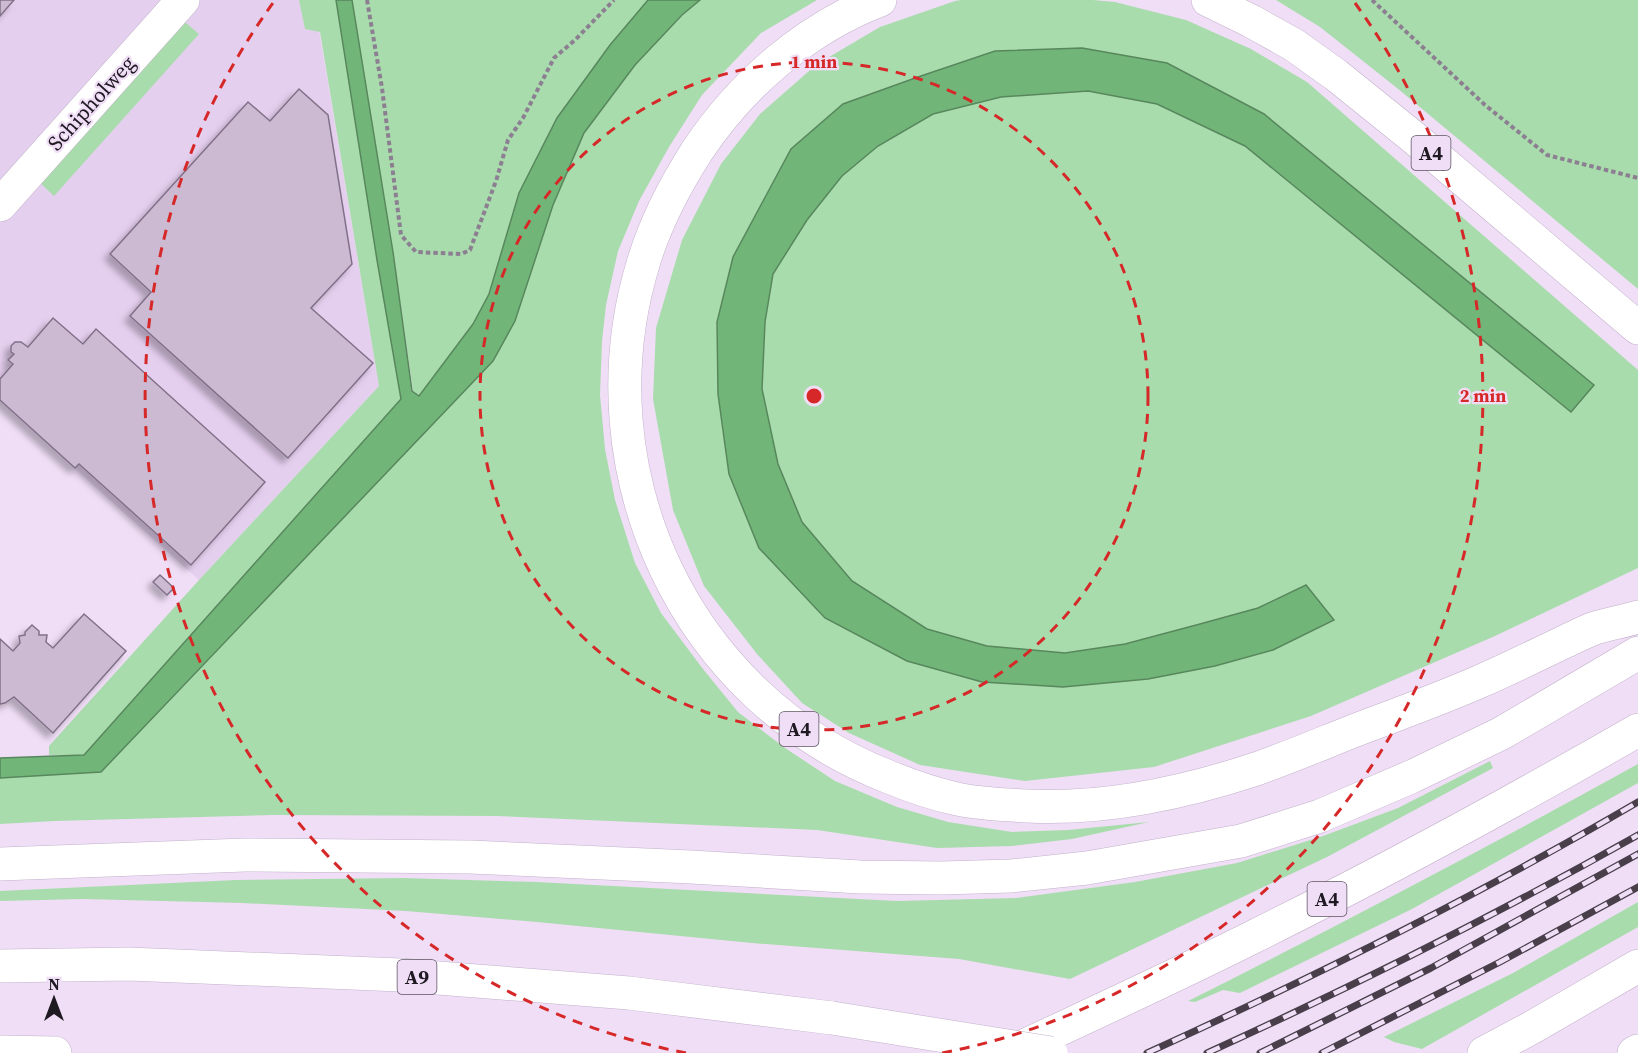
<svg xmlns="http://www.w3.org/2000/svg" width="1638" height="1053" font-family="'Source Serif 4',serif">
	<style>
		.built { fill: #e5cfef }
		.green { fill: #a9dcac; fill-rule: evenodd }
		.water { fill: #71b678; stroke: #58875e; stroke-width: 1.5 }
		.building { fill: #ccbad3; stroke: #817188; stroke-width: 1.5; filter: url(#shadow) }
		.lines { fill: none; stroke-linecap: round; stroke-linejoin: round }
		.minor-casing { stroke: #c2b1ca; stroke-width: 34 }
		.highway-casing { stroke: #c2b1ca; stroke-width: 34 }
		.path { stroke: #8c7f91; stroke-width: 4; stroke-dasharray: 4.5 3; stroke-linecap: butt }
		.minor { stroke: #fff; stroke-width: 33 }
		.highway { stroke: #fff; stroke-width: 33 }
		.rail-casing { stroke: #483f4b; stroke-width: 7 }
		.rail { stroke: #f0def7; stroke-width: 4.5; stroke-dasharray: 14; stroke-linecap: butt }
		.highway-bridge-casing { stroke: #c2b1ca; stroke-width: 34; stroke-linecap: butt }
		.highway-bridge { stroke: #fff; stroke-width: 33 }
		.ring { fill: none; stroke: #d62828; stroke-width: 3; stroke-dasharray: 10 8 }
		.labels { text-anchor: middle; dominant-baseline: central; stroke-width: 4.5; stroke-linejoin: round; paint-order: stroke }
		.shield { fill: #f0def7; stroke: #5e5462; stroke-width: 1.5 }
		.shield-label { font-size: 20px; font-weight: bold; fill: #1f1922 }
		.street-label { font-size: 21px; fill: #1f1922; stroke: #f0def7 }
		.centre { fill: #d62828; stroke: #f0def7; stroke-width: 3 }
		.ring-label { font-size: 18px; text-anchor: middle; font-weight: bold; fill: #d62828; stroke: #f0def7; stroke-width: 4.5; stroke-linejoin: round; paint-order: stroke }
	</style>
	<defs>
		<filter id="shadow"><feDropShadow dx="-5.5" dy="5.5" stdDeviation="3" flood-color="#0004"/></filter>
	</defs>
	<rect width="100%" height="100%" fill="#f0def7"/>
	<path class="built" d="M 0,0 L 314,0 L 379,386 L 199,580 L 0,402 Z"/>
	<g class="green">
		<path d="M 299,0 L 336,0 L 377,260 L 401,399 L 84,755 L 49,755 L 49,746 L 199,580 L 379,386 L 320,32 L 305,29 Z"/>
		<path d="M 352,0 L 648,0 L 610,45 L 557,118 L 519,193 L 489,294 L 473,324 L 419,396 L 413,391 L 393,252 Z"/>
		<path d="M 700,0 L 817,0 L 761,33 L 702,95 L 669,147 L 639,201 L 618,251 L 606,305 L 602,341 L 600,395 L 605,449 L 615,500 L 635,563 L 661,613 L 703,669 L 738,712 L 785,748 L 835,781 L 897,807 L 948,822 L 1012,832 L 1068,830 L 1149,822 L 1072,839 L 1012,846 L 937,848 L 817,830 L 497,816 L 273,815 L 55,821 L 0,824 L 0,778 L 101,772 L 515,321 L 553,205 L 584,133 L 635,65 L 682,15 Z"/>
		<path d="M 961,0 L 1093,0 L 1115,2 L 1186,20 L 1251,49 L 1307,82 L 1638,370 L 1638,568 L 1495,636 L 1311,716 L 1154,767 L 1025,781 L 920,765 L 849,733 L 802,703 L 757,654 L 704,586 L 673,510 L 653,399 L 656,328 L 682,240 L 721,164 L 760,114 L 817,64 L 880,27 L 955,1 ZM 1082,48 L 1167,63 L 1264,114 L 1594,385 L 1571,412 L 1245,146 L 1157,104 L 1088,91 L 1001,97 L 933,114 L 878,146 L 842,176 L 807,220 L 773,274 L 765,322 L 762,389 L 778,464 L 802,522 L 852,582 L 927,629 L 987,646 L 1065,653 L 1125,644 L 1200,624 L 1258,608 L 1306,585 L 1215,666 L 1148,679 L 1063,687 L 825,618 L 729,474 L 718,394 L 717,323 L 733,257 L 791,149 Z"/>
		<path d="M 1276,0 L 1638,0 L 1638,289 L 1397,88 L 1320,27 Z"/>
		<path d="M 179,17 L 199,34 L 54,196 L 36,179 Z"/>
		<path d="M 1490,761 L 1493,768 L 1327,857 L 1070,979 L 959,959 L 752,943 L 537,922 L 406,911 L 242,903 L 83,899 L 0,901 L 0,891 L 236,880 L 403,878 L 537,882 L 897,901 L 1016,898 L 1135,882 L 1237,863 L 1323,836 L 1398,808 Z"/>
		<path d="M 1638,764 L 1638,783 L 1412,909 L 1240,993 L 1223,990 L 1195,1002 L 1188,1001 C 1339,925 1490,846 1638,764 Z"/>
		<path d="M 1638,902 L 1638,927 L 1422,1049 L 1394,1042 L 1384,1037 L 1513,973 Z"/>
	</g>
	<g class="water">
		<path d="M 336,0 L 352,0 L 393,252 L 412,391 L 419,396 L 473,324 L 489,294 L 519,193 L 557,118 L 610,45 L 648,0 L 700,0 L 682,15 L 635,65 L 584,133 L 553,205 L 515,321 L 493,361 L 101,772 L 0,778 L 0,758 L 84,755 L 401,399 L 377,260 Z"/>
		<path d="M 1082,48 L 1167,63 L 1264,114 L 1594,385 L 1571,412 L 1245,146 L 1157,104 L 1088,91 L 1001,97 L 933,114 L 878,146 L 842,176 L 807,220 L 773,274 L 765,322 L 762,389 L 778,464 L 802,522 L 852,581 L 927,629 L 987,646 L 1065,653 L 1125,644 L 1200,624 L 1258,608 L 1306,585 L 1334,620 L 1273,650 L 1215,666 L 1148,679 L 1063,687 L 982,682 L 907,661 L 825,618 L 759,548 L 729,474 L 718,394 L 717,322 L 733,257 L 791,149 L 843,104 L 918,77 L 995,51 Z"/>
	</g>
	<g class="building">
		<path d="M 0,0 L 14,0 L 0,16 Z"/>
		<path d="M 299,89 L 328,115 L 352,264 L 311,308 L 373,363 L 288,458 L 130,316 L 151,292 L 110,254 L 248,102 L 270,121 Z"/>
		<path d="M 53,318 L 83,344 L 96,329 L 265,482 L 191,565 L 79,464 L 75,468 L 0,400 L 0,379 L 13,364 L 8,360 L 14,354 L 11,352 L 11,346 L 15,342 L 21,342 L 28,347 Z"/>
		<path d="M 160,575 L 174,588 L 167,595 L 153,582 Z"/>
		<path d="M 84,614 L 126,651 L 53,733 L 14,697 L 5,703 L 0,704 L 0,639 L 13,651 L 20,643 L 19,636 L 25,635 L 25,632 L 32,625 L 39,631 L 39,635 L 47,635 L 46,642 L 53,648 Z"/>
	</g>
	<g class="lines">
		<g class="minor-casing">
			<path id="minor" d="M 0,205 L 183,0"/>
		</g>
		<g class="highway-casing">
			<g id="highway">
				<path d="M 880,0 C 806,28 741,85 697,151 C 674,187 655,223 643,264 C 580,472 685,698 889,777 C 911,786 934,794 957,799 C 980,804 1005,805 1028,806 C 1106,810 1183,793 1256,769 C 1290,757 1323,743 1356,730 C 1398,714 1440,699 1481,681 C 1508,669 1535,656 1562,643 C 1573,638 1584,632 1595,628 C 1609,624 1624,621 1638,617"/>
				<path d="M 1208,0 L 1251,21 L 1294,45 L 1336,75 L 1413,137 L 1638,328"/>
				<path d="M 0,864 L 245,855 L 470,857 L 691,867 L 860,877 L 941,878 L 1011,876 L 1087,868 L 1241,841 L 1320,816 L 1413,776 L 1502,733 L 1638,653"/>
				<path d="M 0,966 L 129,964 L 400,975 L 629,993 L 832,1018"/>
				<path d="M 0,1052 L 55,1053"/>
				<path d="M 1009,1053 C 1090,1015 1171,978 1251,938 C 1382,873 1511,803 1638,730"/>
				<path d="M 1484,1053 L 1531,1028 L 1638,966"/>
				<path d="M 1634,1053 L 1638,1051"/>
			</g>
		</g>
		<g class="path">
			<path d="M 367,0 L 382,88 L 401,235 L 416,252 L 461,254 L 470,250 L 496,181 L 508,140 L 523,118 L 554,58 L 575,40 L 614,0"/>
			<path d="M 1372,0 L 1485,105 L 1547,155 L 1638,178"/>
		</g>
		<use href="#minor" class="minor"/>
		<use href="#highway" class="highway"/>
		<g class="rail-casing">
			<g id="rail">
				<path d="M 1147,1053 C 1314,977 1479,895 1638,802"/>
				<path d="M 1207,1053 C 1354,986 1498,914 1638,835"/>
				<path d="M 1260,1053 L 1431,968 L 1638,854"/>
				<path d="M 1322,1053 L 1500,962 L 1638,887"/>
			</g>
		</g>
		<use href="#rail" class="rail"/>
		<g class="highway-bridge-casing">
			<path id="highway-bridge" d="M 832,1018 L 1051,1053"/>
		</g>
		<use href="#highway-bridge" class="highway-bridge"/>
	</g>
	<g class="ring">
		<circle cx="814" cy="396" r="334"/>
		<path d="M686 1053A669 669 0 0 1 273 3M1355 3A669 669 0 0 1 942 1053"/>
	</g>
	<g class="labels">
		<g class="shield">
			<rect x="1411.5" y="136" width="39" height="34" rx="4.5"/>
			<rect x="779.5" y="712" width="39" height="34" rx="4.5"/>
			<rect x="1307.5" y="882" width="39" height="34" rx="4.5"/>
			<rect x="397.5" y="960" width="39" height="34" rx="4.5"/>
		</g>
		<g class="shield-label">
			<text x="1431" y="153">A4</text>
			<text x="799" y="729">A4</text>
			<text x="1327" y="899">A4</text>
			<text x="417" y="977">A9</text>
		</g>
		<g class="street-label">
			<text transform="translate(91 103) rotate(-48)">Schipholweg</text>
		</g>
	</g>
	<circle cx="814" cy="396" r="9" class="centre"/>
	<g class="ring-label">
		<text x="814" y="68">1 min</text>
		<text x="1483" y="402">2 min</text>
	</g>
	<g transform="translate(54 999)" stroke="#f0def7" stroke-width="4.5" paint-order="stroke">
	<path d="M0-4.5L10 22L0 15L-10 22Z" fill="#1f1922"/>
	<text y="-9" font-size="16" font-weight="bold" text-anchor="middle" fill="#1f1922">N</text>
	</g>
</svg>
